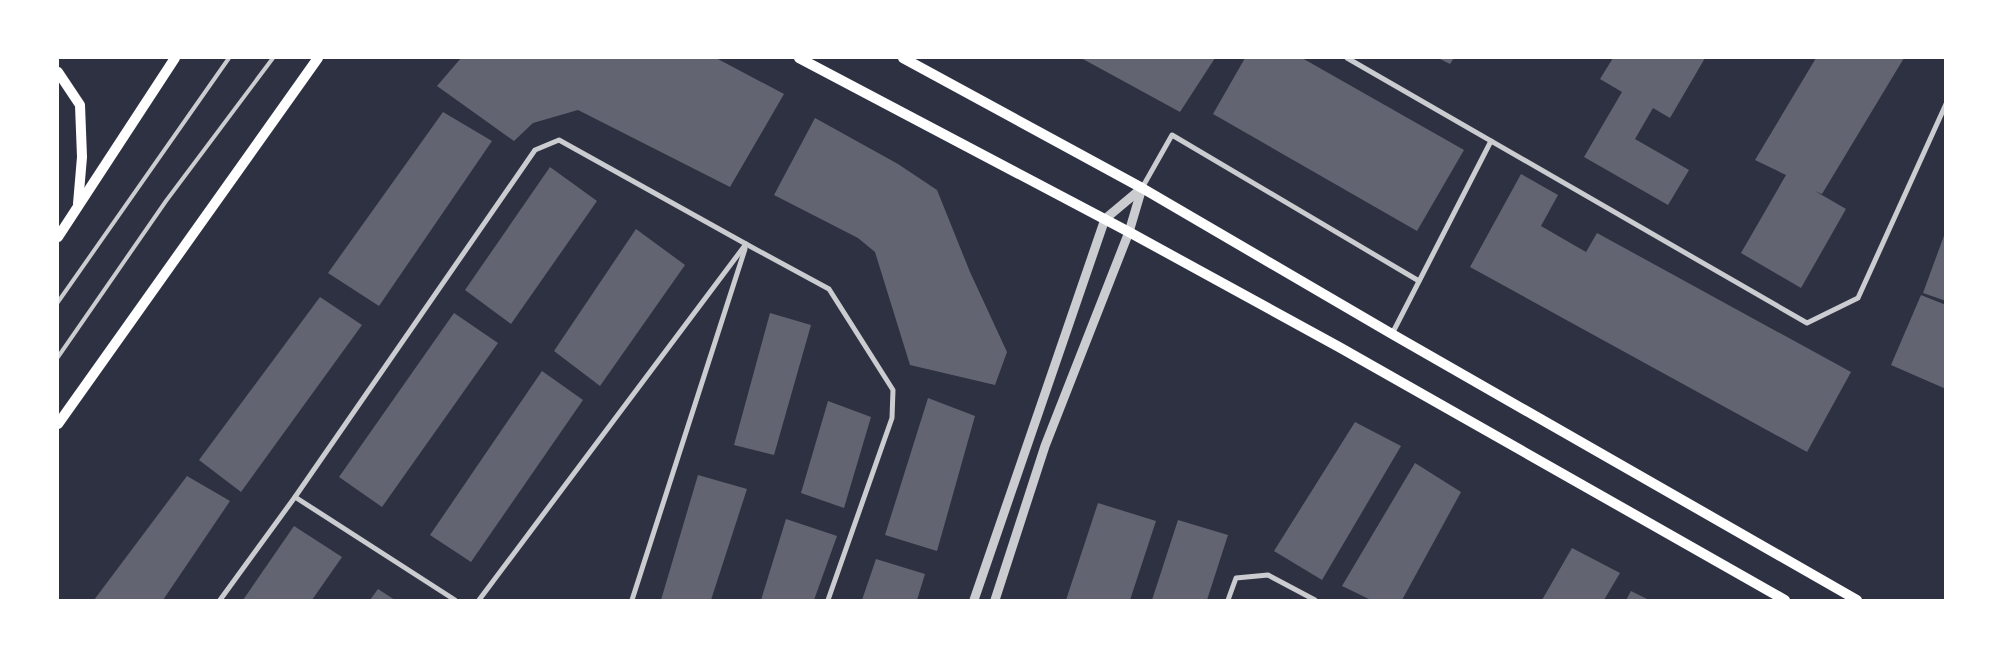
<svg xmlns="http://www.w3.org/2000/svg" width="2003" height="658" font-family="'Varela Round',sans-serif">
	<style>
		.building { fill: #626471 }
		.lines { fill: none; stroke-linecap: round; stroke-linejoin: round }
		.service { stroke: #caccd0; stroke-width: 4 }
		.minor { stroke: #caccd0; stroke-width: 5 }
		.tertiary { stroke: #caccd0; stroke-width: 9 }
		.secondary { stroke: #fff; stroke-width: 10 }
	</style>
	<rect width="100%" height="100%" fill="#2d3142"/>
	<g class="building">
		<path d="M 461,58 L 716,58 L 784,94 L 730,187 L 578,110 L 533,123 L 514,141 L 437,86 Z"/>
		<path d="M 1081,58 L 1215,58 L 1180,112 Z"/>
		<path d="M 1245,58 L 1302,58 L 1464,150 L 1417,231 L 1213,114 Z"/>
		<path d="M 1438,58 L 1454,58 L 1450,64 Z"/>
		<path d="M 1613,58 L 1705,58 L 1670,118 L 1653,108 L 1635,139 L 1689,170 L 1668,205 L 1584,157 L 1622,92 L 1600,79 Z"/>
		<path d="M 1816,58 L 1904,58 L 1822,194 L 1815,191 L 1846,209 L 1801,288 L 1741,253 L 1786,175 L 1755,160 Z"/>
		<path d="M 443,112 L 492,141 L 379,306 L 328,273 Z"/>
		<path d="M 815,118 L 898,164 L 937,190 L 970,272 L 1007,352 L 995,385 L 910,365 L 875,252 L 858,238 L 774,195 Z"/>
		<path d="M 550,167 L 597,201 L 511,324 L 465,290 Z"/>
		<path d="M 1521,174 L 1558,195 L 1541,226 L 1586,252 L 1597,233 L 1851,372 L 1807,452 L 1470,267 Z"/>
		<path d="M 636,229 L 685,265 L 600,386 L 554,351 Z"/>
		<path d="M 1945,233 L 1946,233 L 1946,301 L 1923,293 Z"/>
		<path d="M 1921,295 L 1946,305 L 1946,389 L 1891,365 Z"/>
		<path d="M 320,297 L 362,325 L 241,492 L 199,460 Z"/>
		<path d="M 454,313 L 498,343 L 382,507 L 339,477 Z"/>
		<path d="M 770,313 L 811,325 L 774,455 L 734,445 Z"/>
		<path d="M 542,371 L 583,400 L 471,562 L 430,535 Z"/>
		<path d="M 928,398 L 975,416 L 937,551 L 885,535 Z"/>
		<path d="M 828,401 L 871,417 L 844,508 L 801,493 Z"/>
		<path d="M 1355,422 L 1401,446 L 1322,580 L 1274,551 Z"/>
		<path d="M 1415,463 L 1461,492 L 1402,600 L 1371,600 L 1342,586 Z"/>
		<path d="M 698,475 L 747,489 L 711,600 L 661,600 Z"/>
		<path d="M 187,476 L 230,501 L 163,600 L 94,600 Z"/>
		<path d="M 1098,503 L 1156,521 L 1130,600 L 1066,600 Z"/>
		<path d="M 786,519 L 837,536 L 814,600 L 761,600 Z"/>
		<path d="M 1178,520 L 1228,535 L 1207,600 L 1152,600 Z"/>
		<path d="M 294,526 L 342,557 L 312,600 L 243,600 Z"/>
		<path d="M 1572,548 L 1620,573 L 1604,600 L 1542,600 Z"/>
		<path d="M 876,559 L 925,574 L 917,600 L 862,600 Z"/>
		<path d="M 378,589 L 395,600 L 370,600 Z"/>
		<path d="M 1631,591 L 1649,600 L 1626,600 Z"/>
	</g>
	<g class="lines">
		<g class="service">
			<path d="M 58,302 L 229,58"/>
			<path d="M 58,357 L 166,201 L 273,58"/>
		</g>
		<g class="minor">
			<path d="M 1347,58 L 1807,323 L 1858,298 L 1946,104"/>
			<path d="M 1142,188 L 1172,135 L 1419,281"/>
			<path d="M 1392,334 L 1491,141"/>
			<path d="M 220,600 L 295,497"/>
			<path d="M 455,600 L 295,497 L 535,150 L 559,140 L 746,244 L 829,289 L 893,390 L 892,418 L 828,600"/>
			<path d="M 479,600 L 746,244"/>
			<path d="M 632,600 L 745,249"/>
			<path d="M 1228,600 L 1236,578 L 1268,575 L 1315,600"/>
		</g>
		<g class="tertiary">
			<path d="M 974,600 L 1105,219 L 1142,188"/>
			<path d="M 995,600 L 1045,446 L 1129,232 L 1142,188"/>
		</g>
		<g class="secondary">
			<path d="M 799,58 L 1129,232 L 1339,347 L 1785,600"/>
			<path d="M 903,58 L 1142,188 L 1392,334 L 1857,600"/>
			<path d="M 58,72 L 80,105 L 82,157 L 78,204"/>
			<path d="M 58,237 L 175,58"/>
			<path d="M 58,424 L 318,58"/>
		</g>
	</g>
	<rect width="2003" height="658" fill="none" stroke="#ffffff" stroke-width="118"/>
</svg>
